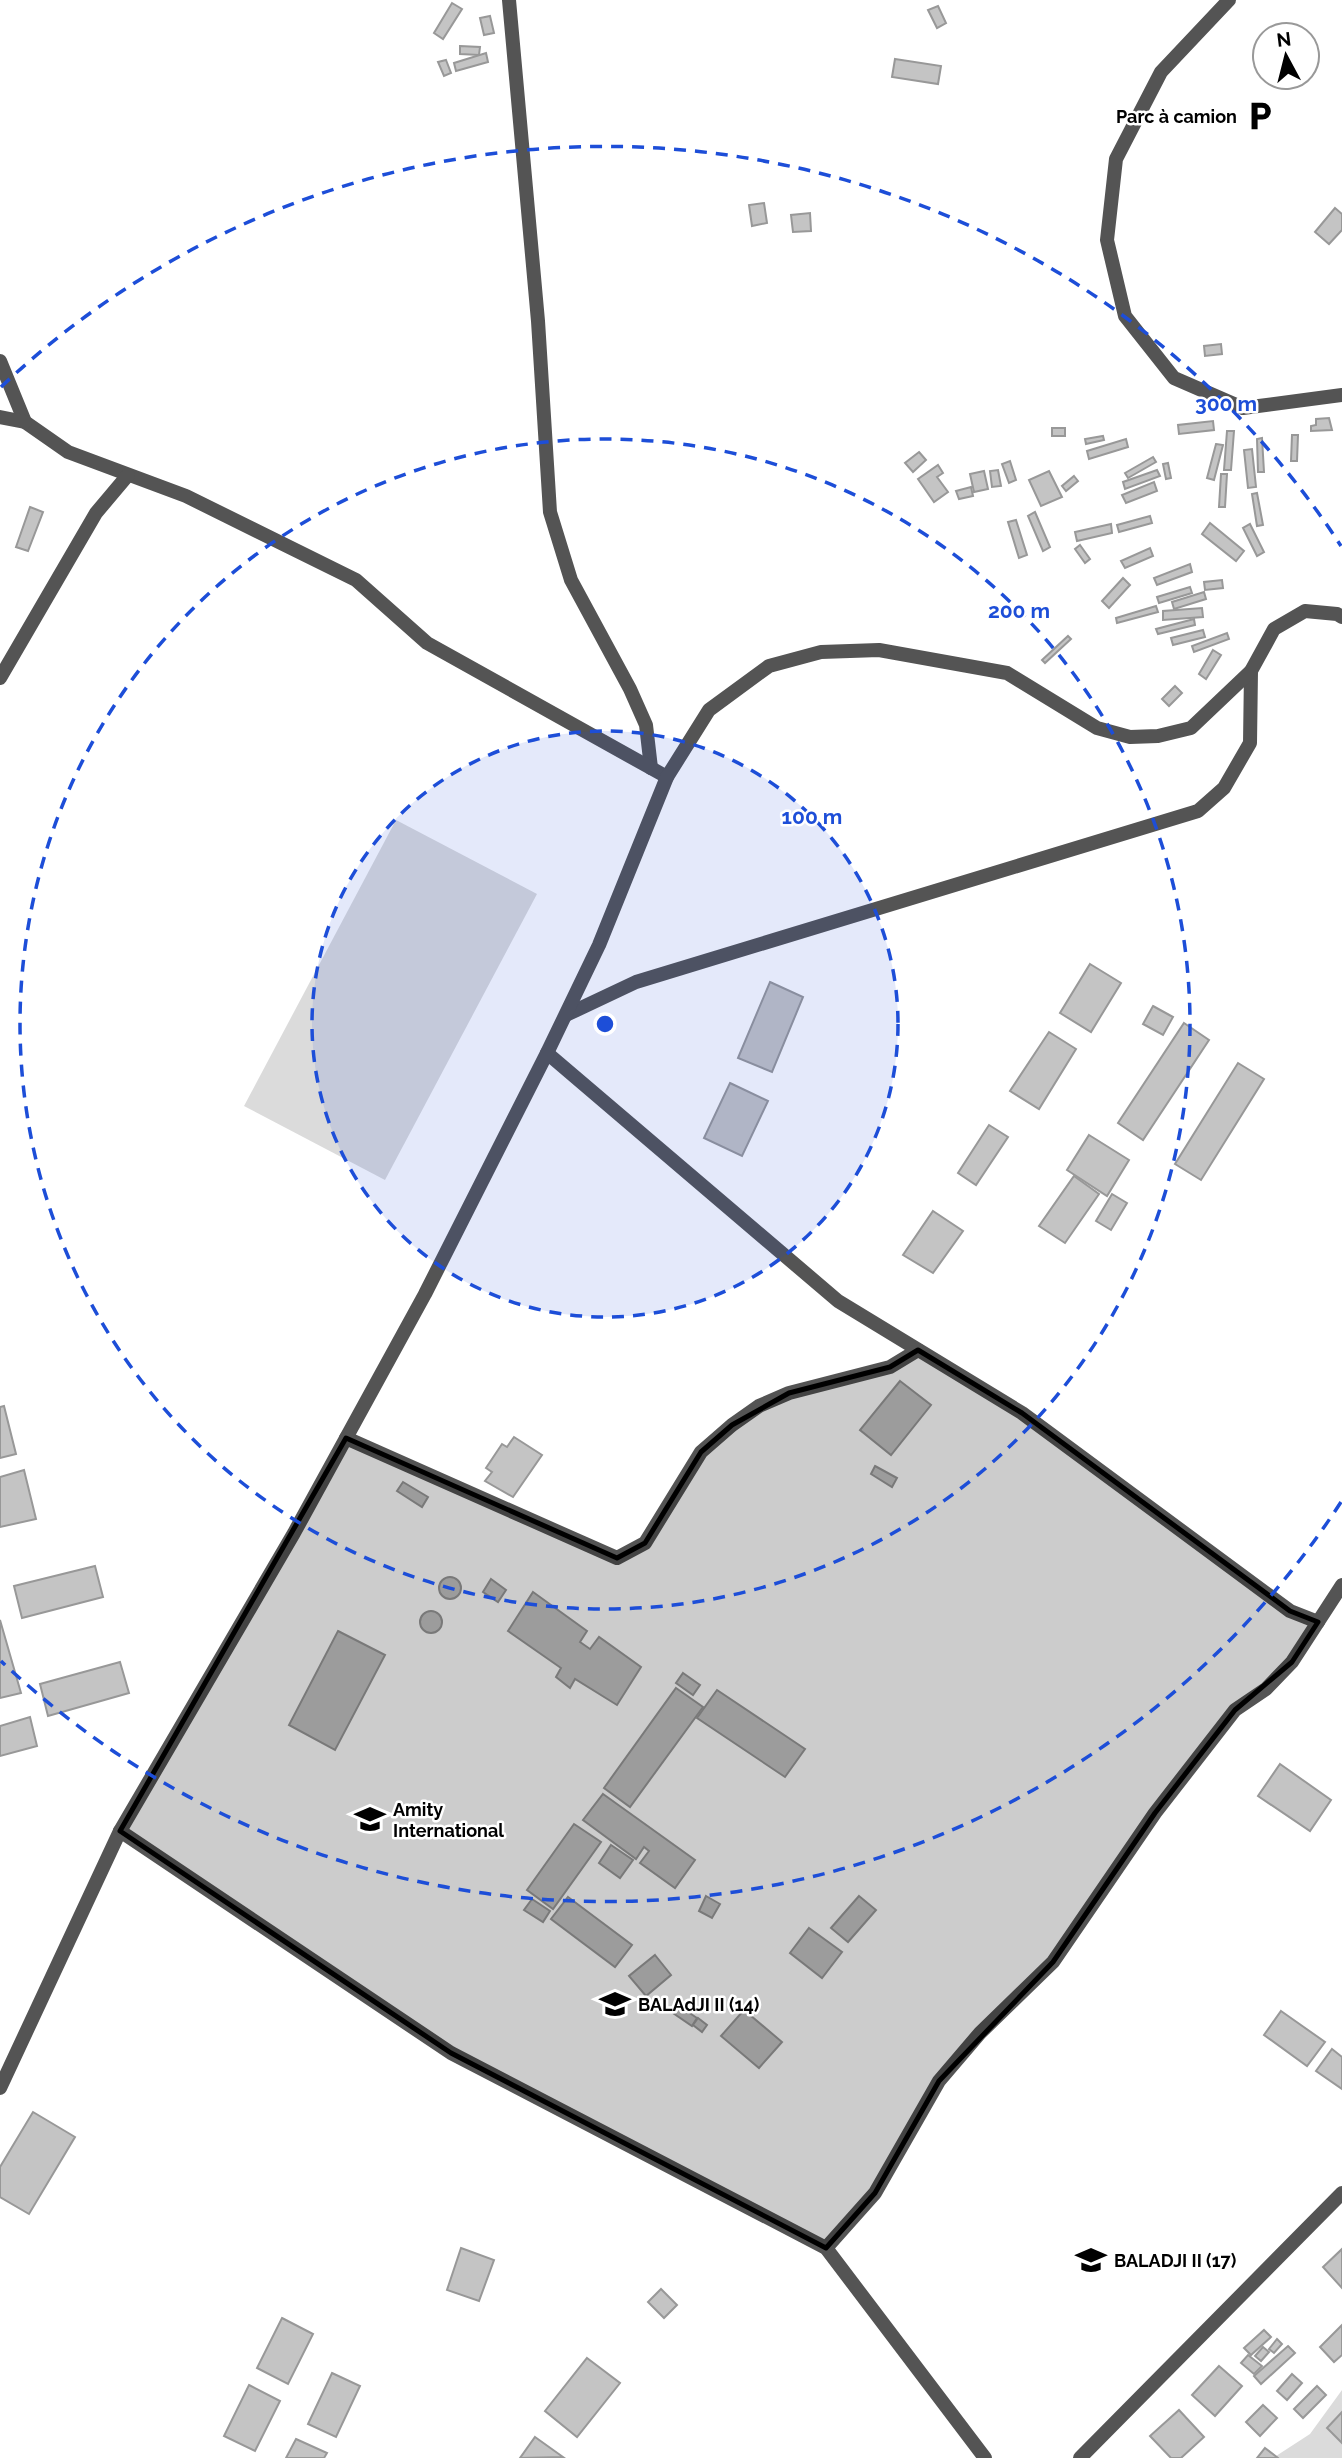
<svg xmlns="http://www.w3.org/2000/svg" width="1342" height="2458" font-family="Raleway,sans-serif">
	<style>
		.green { fill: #dbdbdb }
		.building { fill: #c4c4c4; stroke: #989898; stroke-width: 2 }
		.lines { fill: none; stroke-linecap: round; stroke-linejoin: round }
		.street { stroke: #545454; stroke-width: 14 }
		.marked { fill: #000; fill-opacity: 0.2; stroke: #000; stroke-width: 5; stroke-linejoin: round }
		.ring { fill: none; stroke: #1d4ed8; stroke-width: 3.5; stroke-dasharray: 12 9 }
		.labels { text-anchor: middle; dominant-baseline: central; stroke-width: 5; stroke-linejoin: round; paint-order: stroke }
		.poi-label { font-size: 18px; font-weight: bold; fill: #000; stroke: #fff; text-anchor: start }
		.centre { fill: #1d4ed8; stroke: #fff; stroke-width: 3.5 }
		.ring-label { font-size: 21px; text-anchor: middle; font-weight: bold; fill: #1d4ed8; stroke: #fff; stroke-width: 5; stroke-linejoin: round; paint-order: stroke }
	</style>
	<rect width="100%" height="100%" fill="#fff"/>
	<g class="green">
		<path d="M 396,820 L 537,894 L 385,1180 L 244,1106 Z"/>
		<path d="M 1342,2390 L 1342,2458 L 1273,2458 L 1310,2434 Z"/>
	</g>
	<g class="building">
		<path d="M 452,3 L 462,9 L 443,39 L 434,33 Z"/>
		<path d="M 938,6 L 946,23 L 937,28 L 928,10 Z"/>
		<path d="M 490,16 L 494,33 L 484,35 L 480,18 Z"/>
		<path d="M 460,46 L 480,47 L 479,55 L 460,54 Z"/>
		<path d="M 486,53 L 488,62 L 456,71 L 454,63 Z"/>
		<path d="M 895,59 L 941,66 L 938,84 L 892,77 Z"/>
		<path d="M 446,60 L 451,73 L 444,76 L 438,62 Z"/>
		<path d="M 764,203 L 767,223 L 752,226 L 749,205 Z"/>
		<path d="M 1335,208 L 1342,214 L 1342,230 L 1329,244 L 1315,232 Z"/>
		<path d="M 810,213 L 811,231 L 793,232 L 791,215 Z"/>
		<path d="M 1221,344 L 1222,354 L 1205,356 L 1204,346 Z"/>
		<path d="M 1329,418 L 1332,430 L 1311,431 L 1311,426 L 1316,425 L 1316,419 Z"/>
		<path d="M 1213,421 L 1214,430 L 1179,434 L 1178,425 Z"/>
		<rect x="1052" y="428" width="13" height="8"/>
		<path d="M 1227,431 L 1234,431 L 1231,470 L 1224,470 Z"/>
		<path d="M 1292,435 L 1298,435 L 1297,461 L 1291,461 Z"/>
		<path d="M 1103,436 L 1104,440 L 1086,444 L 1085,439 Z"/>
		<path d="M 1262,438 L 1264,472 L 1258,472 L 1257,439 Z"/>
		<path d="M 1126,439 L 1128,447 L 1089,459 L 1087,451 Z"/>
		<path d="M 1216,444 L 1223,445 L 1214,480 L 1207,478 Z"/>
		<path d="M 1252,449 L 1256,487 L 1248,488 L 1244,450 Z"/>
		<path d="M 919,452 L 926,460 L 913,472 L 905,463 Z"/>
		<path d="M 1153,457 L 1156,462 L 1128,478 L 1125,473 Z"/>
		<path d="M 1010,461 L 1016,480 L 1009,483 L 1002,464 Z"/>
		<path d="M 1168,463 L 1171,478 L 1166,479 L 1163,464 Z"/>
		<path d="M 938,465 L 943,473 L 937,477 L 948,492 L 934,502 L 918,479 Z"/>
		<path d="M 998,470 L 1001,486 L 992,487 L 990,471 Z"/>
		<path d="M 1157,470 L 1160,476 L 1125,489 L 1123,482 Z"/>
		<path d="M 984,471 L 988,489 L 974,492 L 970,474 Z"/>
		<path d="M 1049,471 L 1062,497 L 1041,506 L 1029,480 Z"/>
		<path d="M 1221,474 L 1227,474 L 1225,507 L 1219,507 Z"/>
		<path d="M 1074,476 L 1078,481 L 1066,491 L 1062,486 Z"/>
		<path d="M 1154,482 L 1157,491 L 1126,503 L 1122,495 Z"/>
		<path d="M 971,487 L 973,496 L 959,499 L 956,491 Z"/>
		<path d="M 1257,493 L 1263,525 L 1257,526 L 1252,494 Z"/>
		<path d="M 30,507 L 43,512 L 28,551 L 16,547 Z"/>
		<path d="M 1035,512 L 1050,547 L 1043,551 L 1028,516 Z"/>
		<path d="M 1150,516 L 1152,523 L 1119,532 L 1117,525 Z"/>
		<path d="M 1016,520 L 1027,555 L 1019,558 L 1008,522 Z"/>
		<path d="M 1210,523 L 1244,551 L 1236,561 L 1202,534 Z"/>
		<path d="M 1111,524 L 1112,533 L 1077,541 L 1075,532 Z"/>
		<path d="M 1250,524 L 1264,552 L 1257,556 L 1243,528 Z"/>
		<path d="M 1080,545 L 1090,559 L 1085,563 L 1075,549 Z"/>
		<path d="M 1150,548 L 1153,556 L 1125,568 L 1121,561 Z"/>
		<path d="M 1190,564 L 1192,572 L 1157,585 L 1154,578 Z"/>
		<path d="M 1123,578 L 1130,585 L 1109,608 L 1102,601 Z"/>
		<path d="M 1222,580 L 1223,588 L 1205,590 L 1204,582 Z"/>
		<path d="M 1190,587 L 1192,593 L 1159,603 L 1157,597 Z"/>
		<path d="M 1204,592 L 1206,599 L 1174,609 L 1172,602 Z"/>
		<path d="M 1156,606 L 1158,612 L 1117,623 L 1116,618 Z"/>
		<path d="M 1202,608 L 1203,617 L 1163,620 L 1163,611 Z"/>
		<path d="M 1194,619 L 1195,625 L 1158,634 L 1156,629 Z"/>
		<path d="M 1203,630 L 1205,637 L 1173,645 L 1171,638 Z"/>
		<path d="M 1227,633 L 1229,639 L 1194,652 L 1192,646 Z"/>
		<path d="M 1068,636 L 1071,639 L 1045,663 L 1042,660 Z"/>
		<path d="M 1213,650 L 1221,655 L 1206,679 L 1199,674 Z"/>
		<path d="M 1175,686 L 1182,693 L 1169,706 L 1162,699 Z"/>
		<path d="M 1090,964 L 1121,983 L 1091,1032 L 1060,1013 Z"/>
		<path d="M 770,982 L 803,997 L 772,1072 L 738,1058 Z"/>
		<path d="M 1153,1006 L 1173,1017 L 1163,1035 L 1143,1024 Z"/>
		<path d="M 1184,1023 L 1209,1040 L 1143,1140 L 1118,1123 Z"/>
		<path d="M 1049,1032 L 1076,1049 L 1039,1109 L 1010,1091 Z"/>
		<path d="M 1238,1063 L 1264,1079 L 1201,1180 L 1175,1164 Z"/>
		<path d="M 730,1083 L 768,1101 L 742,1156 L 704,1138 Z"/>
		<path d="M 989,1125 L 1008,1137 L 976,1185 L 958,1173 Z"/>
		<path d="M 1089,1135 L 1129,1160 L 1107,1196 L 1067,1170 Z"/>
		<path d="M 1074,1176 L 1099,1194 L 1065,1243 L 1039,1226 Z"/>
		<path d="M 1112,1194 L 1127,1203 L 1111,1230 L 1096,1221 Z"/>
		<path d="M 933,1211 L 963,1231 L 933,1273 L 903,1255 Z"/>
		<path d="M 900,1381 L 931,1405 L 891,1455 L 860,1430 Z"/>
		<path d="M 4,1406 L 16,1454 L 0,1458 L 0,1407 Z"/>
		<path d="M 514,1437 L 542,1455 L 513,1497 L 485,1481 L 492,1472 L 486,1468 L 502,1444 L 507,1447 Z"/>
		<path d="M 875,1466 L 897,1478 L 892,1487 L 871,1474 Z"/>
		<path d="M 24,1470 L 36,1519 L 0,1527 L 0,1477 Z"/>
		<path d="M 403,1482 L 428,1497 L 422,1507 L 397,1491 Z"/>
		<path d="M 95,1566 L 103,1597 L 22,1618 L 14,1586 Z"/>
		<circle cx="450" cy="1588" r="11"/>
		<path d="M 491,1579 L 506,1590 L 498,1602 L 483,1592 Z"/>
		<path d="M 533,1592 L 587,1631 L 580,1642 L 590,1649 L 599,1637 L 641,1667 L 617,1705 L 575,1679 L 570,1688 L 556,1677 L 561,1668 L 508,1631 Z"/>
		<circle cx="431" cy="1622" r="11"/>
		<path d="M 0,1620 L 21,1693 L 0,1698 Z"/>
		<path d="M 338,1631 L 385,1655 L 335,1750 L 289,1725 Z"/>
		<path d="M 120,1662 L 129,1693 L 48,1716 L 40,1684 Z"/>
		<path d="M 683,1673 L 700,1685 L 693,1695 L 676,1683 Z"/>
		<path d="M 676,1688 L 703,1707 L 630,1807 L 604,1788 Z"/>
		<path d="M 717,1690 L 805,1749 L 785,1777 L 697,1718 Z"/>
		<path d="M 30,1717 L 37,1746 L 0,1756 L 0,1726 Z"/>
		<path d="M 1280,1764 L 1331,1800 L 1310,1831 L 1258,1796 Z"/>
		<path d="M 603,1794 L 695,1860 L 675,1888 L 640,1863 L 649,1851 L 644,1847 L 636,1859 L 583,1820 Z"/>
		<path d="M 574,1824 L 601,1842 L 553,1909 L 527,1890 Z"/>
		<path d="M 611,1845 L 633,1860 L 620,1878 L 599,1863 Z"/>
		<path d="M 706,1896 L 720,1904 L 712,1918 L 699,1911 Z"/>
		<path d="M 859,1896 L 876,1910 L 848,1942 L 831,1928 Z"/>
		<path d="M 568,1897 L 632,1945 L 615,1967 L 551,1919 Z"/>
		<path d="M 532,1899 L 550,1911 L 543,1922 L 524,1910 Z"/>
		<path d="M 809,1928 L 842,1952 L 822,1978 L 790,1953 Z"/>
		<path d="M 655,1955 L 671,1975 L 646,1996 L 629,1976 Z"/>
		<path d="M 679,2006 L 697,2018 L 692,2026 L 673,2013 Z"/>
		<path d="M 744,2010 L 782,2042 L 759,2068 L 721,2036 Z"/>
		<path d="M 1281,2011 L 1325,2042 L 1307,2066 L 1264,2035 Z"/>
		<path d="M 698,2018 L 707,2025 L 702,2032 L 693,2025 Z"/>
		<path d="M 1332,2049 L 1342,2057 L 1342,2089 L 1316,2071 Z"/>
		<path d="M 33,2112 L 75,2137 L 29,2214 L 0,2197 L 0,2167 Z"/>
		<path d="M 461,2248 L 494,2260 L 479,2301 L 447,2290 Z"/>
		<path d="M 1342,2249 L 1342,2288 L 1323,2267 Z"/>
		<path d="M 661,2289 L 677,2305 L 664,2318 L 648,2302 Z"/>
		<path d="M 282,2318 L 313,2334 L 288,2384 L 257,2368 Z"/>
		<path d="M 1342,2325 L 1342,2355 L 1334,2362 L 1320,2347 Z"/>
		<path d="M 1264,2330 L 1271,2337 L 1251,2355 L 1244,2348 Z"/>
		<path d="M 1277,2339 L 1282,2344 L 1274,2353 L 1269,2349 Z"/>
		<path d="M 1288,2346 L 1295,2353 L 1261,2384 L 1254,2376 Z"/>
		<path d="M 1263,2347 L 1269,2352 L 1261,2361 L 1255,2356 Z"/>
		<path d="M 1248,2355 L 1262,2366 L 1254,2374 L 1241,2363 Z"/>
		<path d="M 587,2358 L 620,2383 L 577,2437 L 545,2411 Z"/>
		<path d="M 1219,2366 L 1242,2386 L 1215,2416 L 1192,2395 Z"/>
		<path d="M 332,2373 L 360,2386 L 336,2437 L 308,2424 Z"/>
		<path d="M 1292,2374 L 1302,2383 L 1287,2400 L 1277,2391 Z"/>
		<path d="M 249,2385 L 280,2401 L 255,2451 L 224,2436 Z"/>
		<path d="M 1317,2386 L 1326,2395 L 1303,2418 L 1294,2409 Z"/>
		<path d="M 1263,2405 L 1277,2418 L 1260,2436 L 1246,2422 Z"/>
		<path d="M 1179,2410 L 1204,2437 L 1181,2458 L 1171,2458 L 1150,2436 Z"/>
		<path d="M 1342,2412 L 1342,2443 L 1327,2428 Z"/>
		<path d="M 535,2437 L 563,2457 L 520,2458 Z"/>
		<path d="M 296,2439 L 327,2453 L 324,2458 L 286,2458 Z"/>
		<path d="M 1265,2448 L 1278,2458 L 1257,2458 Z"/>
	</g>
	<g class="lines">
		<g class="street">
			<path d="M 509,0 L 538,321 L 550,512 L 571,580 L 630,689 L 646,725 L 651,768"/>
			<path d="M 1229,0 L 1161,72 L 1116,159 L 1107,240 L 1125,316 L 1174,378 L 1243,408 L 1342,395"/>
			<path d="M 0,361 L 25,422 L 68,452 L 186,496 L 356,580 L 427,643 L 667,777"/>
			<path d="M 0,417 L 25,422"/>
			<path d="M 0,678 L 96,513 L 128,475"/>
			<path d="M 566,1015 L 636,982 L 1198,811 L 1224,788 L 1250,743 L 1251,671"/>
			<path d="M 547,1053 L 838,1301 L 1022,1413 L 1290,1611 L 1318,1622"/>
			<path d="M 346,1438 L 617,1558 L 645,1543 L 701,1452 L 732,1425 L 759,1406 L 789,1393 L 890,1367 L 918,1350"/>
			<path d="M 120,1831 L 451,2053 L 826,2248 L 985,2458"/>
			<path d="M 0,2088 L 120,1831 L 294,1533 L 425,1294 L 547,1053 L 599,945 L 667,777 L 709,710 L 769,666 L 821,652 L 879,650 L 1007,673 L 1097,728 L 1130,737 L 1158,736 L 1191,728 L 1251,671 L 1274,629 L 1305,611 L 1337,614 L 1342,617"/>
			<path d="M 826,2248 L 875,2193 L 939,2081 L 980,2033 L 1053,1962 L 1155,1813 L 1235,1710 L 1266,1689 L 1292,1662 L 1342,1585"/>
			<path d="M 1080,2458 L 1342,2193"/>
		</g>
	</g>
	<path class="marked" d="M 918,1350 L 1022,1413 L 1290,1611 L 1318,1622 L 1292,1662 L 1235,1710 L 1155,1813 L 1053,1962 L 939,2081 L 875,2193 L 826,2248 L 451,2053 L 120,1831 L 346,1438 L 617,1558 L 645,1543 L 701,1452 L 732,1425 L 789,1393 L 890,1367 Z"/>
	<circle cx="605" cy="1024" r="293" fill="#1d4ed8" fill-opacity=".12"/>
	<g class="ring">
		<circle cx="605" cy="1024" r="293"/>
		<circle cx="605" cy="1024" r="585"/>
		<path d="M1341 1502A878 878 0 0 1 1 1661M1 387A878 878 0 0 1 1341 546"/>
	</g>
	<defs>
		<g id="parking-bare" transform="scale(2.415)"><path d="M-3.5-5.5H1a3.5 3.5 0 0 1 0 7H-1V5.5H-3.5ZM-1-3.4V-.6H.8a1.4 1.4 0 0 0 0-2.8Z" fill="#000" stroke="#fff" stroke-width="2.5" paint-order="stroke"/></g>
		<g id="school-bare" transform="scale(2.415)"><path d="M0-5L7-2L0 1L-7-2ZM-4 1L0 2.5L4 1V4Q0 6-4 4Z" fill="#000" stroke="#fff" stroke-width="2.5" paint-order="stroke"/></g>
	</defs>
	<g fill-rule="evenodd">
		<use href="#parking-bare" x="1260" y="116"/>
		<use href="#school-bare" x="370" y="1819"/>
		<use href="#school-bare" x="615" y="2004"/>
		<use href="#school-bare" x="1091" y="2260"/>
	</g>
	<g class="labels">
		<g class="poi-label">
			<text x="1237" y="116" text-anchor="end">Parc à camion</text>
			<text x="393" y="1809">Amity<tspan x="393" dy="21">International</tspan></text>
			<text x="638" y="2004">BALAdJI II (14)</text>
			<text x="1114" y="2260">BALADJI II (17)</text>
		</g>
	</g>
	<circle cx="605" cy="1024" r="10" class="centre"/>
	<g class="ring-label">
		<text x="1226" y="411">300 m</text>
		<text x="1019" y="618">200 m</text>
		<text x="812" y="824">100 m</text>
	</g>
	<g transform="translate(1286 56) rotate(353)"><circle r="33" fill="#ffffff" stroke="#999999" stroke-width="2"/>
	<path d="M0-5L12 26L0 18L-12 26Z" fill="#000000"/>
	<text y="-10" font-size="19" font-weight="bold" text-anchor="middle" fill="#000000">N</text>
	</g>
</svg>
